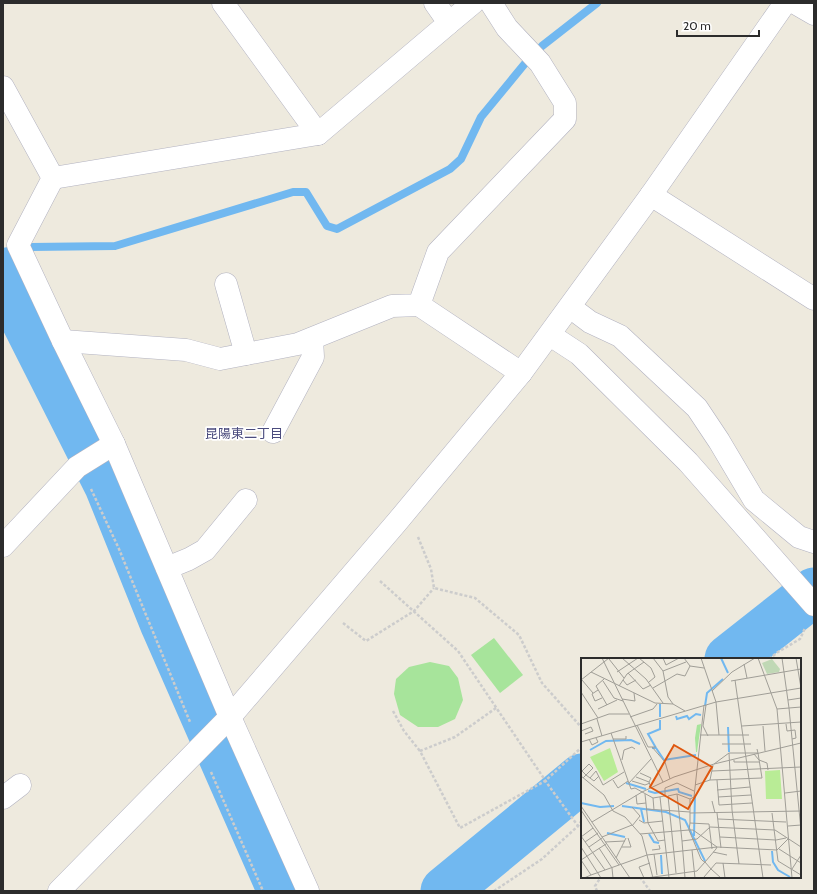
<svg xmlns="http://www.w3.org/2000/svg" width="817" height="894" font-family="Cabin,'Noto Sans JP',sans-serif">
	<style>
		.green { fill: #a7e49b }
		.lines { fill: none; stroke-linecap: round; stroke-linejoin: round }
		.stream { stroke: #71b8f0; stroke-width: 8 }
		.river { stroke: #71b8f0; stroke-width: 49 }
		.minor-casing { stroke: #b2b2c0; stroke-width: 23 }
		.path { stroke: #ccc; stroke-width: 2.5; stroke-dasharray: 3 2; stroke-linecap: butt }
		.minor { stroke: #fff; stroke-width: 22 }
		.labels { text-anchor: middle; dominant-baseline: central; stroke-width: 3.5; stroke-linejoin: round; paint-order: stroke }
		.neighbourhood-label { font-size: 13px; fill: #4b4c7e; stroke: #fff }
		.inset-river { fill: none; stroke: #71b8f0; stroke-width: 2 }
		.inset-road { fill: none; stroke: #a09e97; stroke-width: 1 }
		.view { fill: #df570e; fill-opacity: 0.15; stroke: #df570e; stroke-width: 2 }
		.inset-edge { fill: none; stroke: #2c2c2c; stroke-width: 2 }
	</style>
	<rect width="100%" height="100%" fill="#eeeade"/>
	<g class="green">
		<path d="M 494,638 L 523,675 L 500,693 L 471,655 Z"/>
		<path d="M 430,662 L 449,666 L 458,678 L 463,700 L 455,719 L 438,727 L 418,727 L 400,715 L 394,694 L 396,679 L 409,667 Z"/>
	</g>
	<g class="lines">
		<path class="stream" d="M 3,252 L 31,247 L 115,246 L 293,192 L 306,192 L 327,226 L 337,229 L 450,169 L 461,159 L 481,117 L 527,61 L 542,46 L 597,3"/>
		<g class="river">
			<path d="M 3,276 L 109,486 L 165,625 L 282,891"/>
			<path d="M 729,659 L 814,592"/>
			<path d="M 445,891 L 582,778"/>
		</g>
		<g class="minor-casing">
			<g id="minor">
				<path d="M 223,3 L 318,134"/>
				<path d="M 795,3 L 814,14"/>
				<path d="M 449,23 L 473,3"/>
				<path d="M 3,87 L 53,178 L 18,245 L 63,341 L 114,444 L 230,717 L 308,891"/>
				<path d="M 53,178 L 318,134 L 449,23 L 435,3"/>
				<path d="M 651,195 L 814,299"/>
				<path d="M 226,284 L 246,354"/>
				<path d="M 419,305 L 521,373"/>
				<path d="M 570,307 L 590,322 L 620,336 L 697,408 L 719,441 L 754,500 L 799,537 L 814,542"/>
				<path d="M 550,335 L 579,354 L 688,462 L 814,605"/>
				<path d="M 63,341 L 186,350 L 220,359 L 298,344 L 392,306 L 419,305 L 438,252 L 565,119 L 565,103 L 540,63 L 507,28 L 491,3"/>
				<path d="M 273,432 L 313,357 L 312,339"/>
				<path d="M 3,546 L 77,467 L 114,444"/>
				<path d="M 167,568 L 189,559 L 205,550 L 246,500"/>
				<path d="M 3,798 L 20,785"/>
				<path d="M 59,891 L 230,717 L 397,522 L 521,373 L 651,195 L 785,3"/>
			</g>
		</g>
		<g class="path">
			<path d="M 91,489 L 119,549 L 190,722"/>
			<path d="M 418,537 L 431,569 L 434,588 L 475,598 L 519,635 L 542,683 L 582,728"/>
			<path d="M 380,581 L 458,651 L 549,786 L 578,826 L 582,828"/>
			<path d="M 343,623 L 366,641 L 414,611 L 434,588"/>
			<path d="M 769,659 L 778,652 L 800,639 L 805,628"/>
			<path d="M 496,708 L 455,737 L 420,751 L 460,828 L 545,781 L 582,747"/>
			<path d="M 393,711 L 404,731 L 420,751"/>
			<path d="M 211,772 L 263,891"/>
			<path d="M 640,877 L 650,891"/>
			<path d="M 494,891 L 542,859 L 578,826 L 582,820"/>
			<path d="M 597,891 L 595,886 L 601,877"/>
		</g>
		<use href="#minor" class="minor"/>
	</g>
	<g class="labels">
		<g class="neighbourhood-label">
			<text x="244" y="433">昆陽東二丁目</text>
		</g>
	</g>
	<g transform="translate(581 658)">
		<rect width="220" height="220" fill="#eeeade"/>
		<path d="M 120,66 L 116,94 L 115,94 L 114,80 L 116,67 Z" fill="#a7e49b"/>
		<path d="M 191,1 L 199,11 L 198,14 L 186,16 L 181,5 Z" fill="#c0d8b5"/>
		<path d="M 29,90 L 37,114 L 23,123 L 9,99 ZM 199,112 L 201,141 L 185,141 L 184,113 Z" fill="#b9ec96"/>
		<path class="inset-river" d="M 140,0 L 147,15M 124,48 L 126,35 L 142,21M 95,58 L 96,61 L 106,58 L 108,61 L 115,56 L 120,57M 79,59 L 79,46M 147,69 L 148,94M 71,90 L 75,90 L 83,102 L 115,97M 75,90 L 67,76 L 79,71 L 79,62M 9,92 L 25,83 L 50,82 L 59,86M 45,125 L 65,131M 67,133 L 74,135 L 97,131 L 98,134 L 111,138M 0,145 L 19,149 L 33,148M 41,148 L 85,154 L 104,162 L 124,203M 60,151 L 63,164M 26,175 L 44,179M 68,176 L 73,184 L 78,185M 113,178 L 114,137M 191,193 L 192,204 L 197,212 L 209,219M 80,197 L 81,216"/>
		<path class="inset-road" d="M 21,0 L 82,124M 41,0 L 65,21 L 82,45M 58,0 L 70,10 L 74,19 L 68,24M 72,0 L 82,13 L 87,39 L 92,46M 82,0 L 85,7 L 98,0M 103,0 L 109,8 L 123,10M 120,0 L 135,44 L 138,77M 177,0 L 196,51 L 211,220M 201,0 L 208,50 L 220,172M 215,0 L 220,30M 28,1 L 43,20M 163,6 L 166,20M 82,13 L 105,4M 10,14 L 74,45 L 92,46 L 104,53M 36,14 L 57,0M 47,15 L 62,31 L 70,27M 23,21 L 15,28 L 26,47M 0,22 L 28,0M 1,22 L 12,35M 42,22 L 46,27 L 55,22M 154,22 L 182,220M 22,23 L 33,40 L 42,43M 150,23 L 220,11M 38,28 L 46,16 L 63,4M 72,30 L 96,16 L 104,18 L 109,8M 17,32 L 11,36 L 14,43 L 21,40M 131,33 L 151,14 L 174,0M 0,34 L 17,60M 41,41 L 54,43 L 53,35M 207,42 L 220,40M 123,47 L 113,139 L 109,141 L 109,165 L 128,166 L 131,191M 125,47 L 122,68 L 127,78M 17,51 L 36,42M 196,51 L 220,49M 49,59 L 72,51 L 76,46M 16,61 L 21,78M 0,66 L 28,56 L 48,56M 205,66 L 206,73 L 214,72 L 215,80 L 211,81M 56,67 L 67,89 L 75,89M 161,68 L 220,64M 182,68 L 184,93M 0,73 L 10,69 L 12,73 L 4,76M 30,75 L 50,131 L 54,130 L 72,140 L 73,152M 119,77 L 168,77M 8,81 L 11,87 L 17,84 L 15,80M 32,81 L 45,81 L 45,78M 0,84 L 135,44 L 220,30M 141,86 L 170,86M 71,89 L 84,104 L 89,121M 173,96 L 178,102 L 186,105 L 187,112M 41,102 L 43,92 L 51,89 L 54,91M 153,102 L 153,104 L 178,104M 133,106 L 148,95M 131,113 L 220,109M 59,115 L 70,120 L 68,124M 0,118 L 23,137 L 32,153 L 44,159 L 61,178 L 72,220M 55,119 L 68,124 L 70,130M 2,120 L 12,110 L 8,106 L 1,113 L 5,117 L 13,123 L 18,118M 9,120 L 15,113 L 22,127 L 43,114M 32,122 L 37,130 L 47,123M 129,122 L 132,107M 136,122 L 138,147 L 171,145M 51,123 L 64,127 L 69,125M 48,125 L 70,101M 114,127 L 129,122 L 181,120 L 177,95M 136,132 L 169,129M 204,135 L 220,133M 64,136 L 67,165 L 77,183 L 84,182M 96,136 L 101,183M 55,137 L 56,146 L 65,145M 79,139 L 88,220M 137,139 L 170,137M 72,140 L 84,138 L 84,130 L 96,125 L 113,133M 131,143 L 134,155M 0,148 L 49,220M 51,149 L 59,158 L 51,168M 65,151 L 109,154M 0,152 L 12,170M 109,155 L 220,153M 136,155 L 140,190M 191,155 L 197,203 L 220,217M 137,161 L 205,164M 58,162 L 63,165 L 82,163M 11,164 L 61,134 L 93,119 L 133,106 L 220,85M 207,168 L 220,167M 59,176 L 108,172 L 109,165M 0,178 L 24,212M 0,179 L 12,170 L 38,207M 21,179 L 51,167M 139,179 L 195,182 L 205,180M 4,184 L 17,175M 24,184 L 44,183M 0,189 L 20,220M 8,189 L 21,180M 41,189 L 50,189 L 47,180M 18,190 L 31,210 L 32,220M 198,191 L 220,205M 71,192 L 79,191 L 78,187M 111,192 L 114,220M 132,194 L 146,197M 73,196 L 76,217M 35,200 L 45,180M 0,202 L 25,186M 0,202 L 10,217 L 3,220M 142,205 L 144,220M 158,206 L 151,152 L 148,95 L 177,95 L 176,91M 211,211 L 220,197M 95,215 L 87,138 L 96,136 L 109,141M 10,217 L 66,197 L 136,189 L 196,192 L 207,181M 123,219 L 135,205 L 190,207M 63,220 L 58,209 L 69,205M 65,220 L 116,213 L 124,204 L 135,191 L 136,189 L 112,172 L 108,172 L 120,201 L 122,203 L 124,204 L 130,211 L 140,220M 104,220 L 101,183 L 116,181 L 129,169 L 194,172 L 220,189"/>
		<path class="view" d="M 93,87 L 131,109 L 107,151 L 69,129 Z"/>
		<rect width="220" height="220" class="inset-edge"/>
	</g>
	<rect width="817" height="894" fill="none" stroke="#2c2c2c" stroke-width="8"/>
	<path d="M677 30v6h82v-6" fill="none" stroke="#2c2c2c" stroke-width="2"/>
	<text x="683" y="30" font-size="12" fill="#2c2c2c" stroke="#ffffff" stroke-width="3" paint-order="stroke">20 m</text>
</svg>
